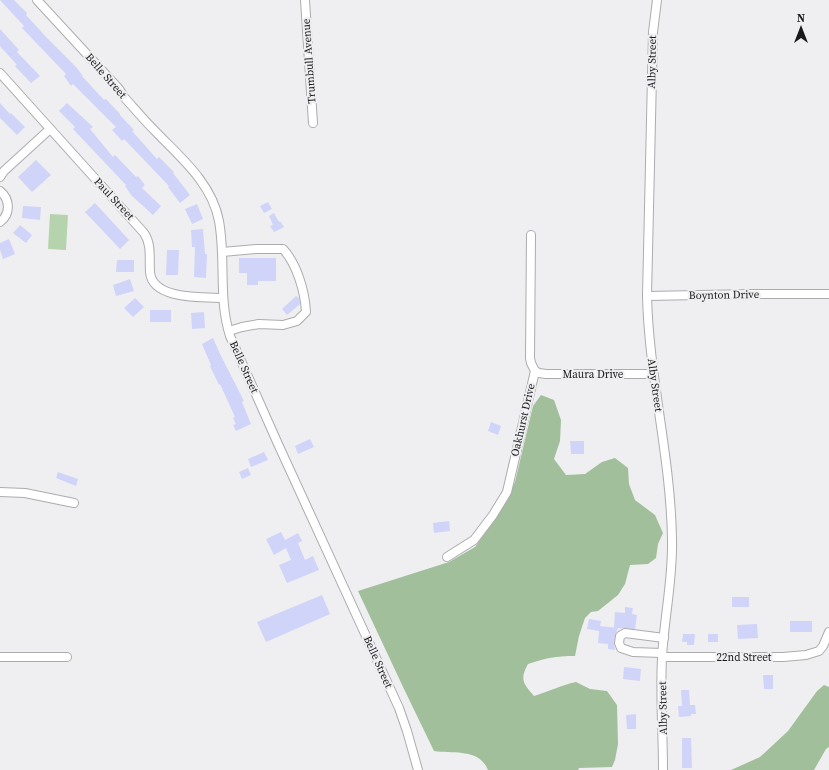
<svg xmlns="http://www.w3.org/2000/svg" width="829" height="770" font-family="'Source Serif 4',serif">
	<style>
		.green { fill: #b5d4ae }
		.forest { fill: #a1bf9a }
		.building { fill: #d0d4f8 }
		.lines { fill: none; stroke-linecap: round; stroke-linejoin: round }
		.minor-casing { stroke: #acacae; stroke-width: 10 }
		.minor { stroke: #fff; stroke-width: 8 }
		.labels { text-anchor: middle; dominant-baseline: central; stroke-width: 4; stroke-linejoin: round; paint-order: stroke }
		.street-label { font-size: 11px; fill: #19191a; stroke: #efeff2 }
	</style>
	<rect width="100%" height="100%" fill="#efeff2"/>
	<path class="green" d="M 50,214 L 68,215 L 66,250 L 48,249 Z"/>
	<g class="forest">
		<path d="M 541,395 L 554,400 L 561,420 L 560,441 L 554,459 L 566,475 L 585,474 L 602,462 L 615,458 L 628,468 L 629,484 L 635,500 L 655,515 L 663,533 L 658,544 L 656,558 L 648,564 L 630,565 L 625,584 L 618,595 L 598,611 L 591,612 L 585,618 L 579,636 L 575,656 C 556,656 546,658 528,664 C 519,680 524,684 534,696 C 548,692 561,685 576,682 L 590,689 L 607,691 L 617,705 L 618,744 L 615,760 L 612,767 L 579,768 L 578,770 L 488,770 C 479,748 454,754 434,751 L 404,689 L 358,591 L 449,562 L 475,547 L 501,510 L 515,482 L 533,406 Z"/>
		<path d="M 824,685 L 829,687 L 829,747 L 826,749 L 814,770 L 731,770 L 760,757 L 788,731 L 817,691 Z"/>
	</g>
	<g class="building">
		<path d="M 0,0 L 14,0 L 27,13 L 26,15 L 48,39 L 76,67 L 83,76 L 82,76 L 104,100 L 106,99 L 120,114 L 120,115 L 134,130 L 132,131 L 157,159 L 159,157 L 174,172 L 173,173 L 190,195 L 180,203 L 168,187 L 169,186 L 124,139 L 122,141 L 112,130 L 116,127 L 73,84 L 71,86 L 64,76 L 66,74 L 22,28 L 24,26 Z"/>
		<path d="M 0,29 L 19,50 L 17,52 L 40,76 L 31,83 L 15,66 L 17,65 L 0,46 Z"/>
		<path d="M 0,103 L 10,114 L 11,113 L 25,127 L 17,135 L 0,118 Z"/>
		<path d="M 67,103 L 93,127 L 90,129 L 113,157 L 115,155 L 136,177 L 138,176 L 145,185 L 142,188 L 161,206 L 153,215 L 132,196 L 125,186 L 126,185 L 73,129 L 75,127 L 59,111 Z"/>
		<path d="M 36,160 L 51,175 L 32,192 L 18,177 Z"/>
		<path d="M 268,202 L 272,209 L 264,213 L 260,206 Z"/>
		<path d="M 95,203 L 129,240 L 120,249 L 85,212 Z"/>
		<path d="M 197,204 L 203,219 L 192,224 L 185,209 Z"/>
		<path d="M 23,206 L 41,207 L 40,220 L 22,218 Z"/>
		<path d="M 274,213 L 279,222 L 280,221 L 284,227 L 274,232 L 270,226 L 273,225 L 269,216 Z"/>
		<path d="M 20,225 L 32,235 L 26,243 L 13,233 Z"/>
		<path d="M 203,229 L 205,254 L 207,254 L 206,278 L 194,277 L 195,247 L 192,247 L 191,230 Z"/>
		<path d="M 9,239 L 15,254 L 3,259 L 0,250 L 0,243 Z"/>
		<path d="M 167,250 L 179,250 L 178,275 L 166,275 Z"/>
		<path d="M 239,258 L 276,258 L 276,281 L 258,281 L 258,285 L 247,285 L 247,273 L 239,273 Z"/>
		<path d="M 117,260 L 134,260 L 134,272 L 116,272 Z"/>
		<path d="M 130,279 L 134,291 L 116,296 L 113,285 Z"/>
		<path d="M 296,296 L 299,298 L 300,304 L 287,315 L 282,309 Z"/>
		<path d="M 135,298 L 144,307 L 133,317 L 124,308 Z"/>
		<rect x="150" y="310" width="21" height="12"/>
		<path d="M 204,312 L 205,328 L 192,329 L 191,313 Z"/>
		<path d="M 213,338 L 220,354 L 244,401 L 242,402 L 251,424 L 236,431 L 233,425 L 236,424 L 233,418 L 235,417 L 220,384 L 219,385 L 210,366 L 211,365 L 202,344 Z"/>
		<path d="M 491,422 L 501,426 L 498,435 L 488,431 Z"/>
		<path d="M 310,439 L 314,447 L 298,454 L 295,446 Z"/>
		<path d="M 570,441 L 584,441 L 584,454 L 571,454 Z"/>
		<path d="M 264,452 L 268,460 L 251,467 L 248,459 Z"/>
		<path d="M 248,468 L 251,475 L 242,479 L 239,472 Z"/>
		<path d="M 58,472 L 78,479 L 76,486 L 56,478 Z"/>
		<path d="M 449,521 L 450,531 L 434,533 L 433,523 Z"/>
		<path d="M 281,532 L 285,540 L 298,533 L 302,541 L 298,543 L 305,560 L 313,556 L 319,570 L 287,583 L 279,565 L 291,560 L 286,548 L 274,555 L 266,539 Z"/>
		<path d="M 322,595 L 330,614 L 266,642 L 257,622 Z"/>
		<rect x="732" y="597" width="17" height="10"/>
		<path d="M 625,607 L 633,608 L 632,614 L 637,615 L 635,629 L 614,628 L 615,612 L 625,613 Z"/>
		<path d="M 589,619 L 601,621 L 600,626 L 618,628 L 615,635 L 614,643 L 615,650 L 608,649 L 608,644 L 598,643 L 599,631 L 587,629 Z"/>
		<rect x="790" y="621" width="22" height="11"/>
		<path d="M 757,624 L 758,638 L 738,639 L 737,625 Z"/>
		<path d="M 683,634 L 695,634 L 694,645 L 687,645 L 687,642 L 682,642 Z"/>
		<rect x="708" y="634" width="10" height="8"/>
		<path d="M 624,667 L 641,669 L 640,681 L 623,679 Z"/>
		<path d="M 763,675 L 773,675 L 773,689 L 764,689 Z"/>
		<path d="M 681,690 L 689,690 L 690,705 L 695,705 L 696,714 L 691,714 L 691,716 L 679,717 L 678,706 L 682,706 Z"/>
		<path d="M 636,714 L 636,729 L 627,729 L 626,715 Z"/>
		<path d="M 682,738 L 691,738 L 692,768 L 682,768 Z"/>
	</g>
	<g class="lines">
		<g class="minor-casing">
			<g id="minor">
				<path d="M 37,0 L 119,89 L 124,97 C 134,108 144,120 155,131 C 180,157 212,183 219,221 C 226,259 218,299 230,336 L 278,444 L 399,708 L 407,731 L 418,770"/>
				<path d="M 305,0 L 313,123"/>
				<path d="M 657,0 L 653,32 L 647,296 C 649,378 671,458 672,540 C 673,580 664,618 662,658 C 660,695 663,733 663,770"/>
				<path d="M 0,73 L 144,233 C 152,245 149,258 150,272 C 152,300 203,297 223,298"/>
				<path d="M 0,177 L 4,171 L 50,129"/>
				<path d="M 0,191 C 10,199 11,214 0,222"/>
				<path d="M 222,252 L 257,249 L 283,249 C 297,264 305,292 306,312 L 297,321 L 283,325 L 259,324 L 242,327 L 229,331"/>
				<path d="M 647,296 L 753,294 L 829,294"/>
				<path d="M 535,371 L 539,373 L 546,374 L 653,374"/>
				<path d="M 0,492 L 25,493 L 74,503"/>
				<path d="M 447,557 L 474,540 L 493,515 L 507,492 L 535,371 L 531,363 L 530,358 L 531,235"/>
				<path d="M 662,653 L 633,652 L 621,648 L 619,643 L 620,636 L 625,633 L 664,638"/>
				<path d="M 0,657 L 67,657"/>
				<path d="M 662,657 L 783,657 L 806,655 L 819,651 L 823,646 L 829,632"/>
			</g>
		</g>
		<use href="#minor" class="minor"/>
	</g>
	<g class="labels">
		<g class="street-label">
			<text transform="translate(309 61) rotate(-94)">Trumbull Avenue</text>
			<text transform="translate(652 62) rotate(-89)">Alby Street</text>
			<text transform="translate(106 76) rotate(49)">Belle Street</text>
			<text transform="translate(114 199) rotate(47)">Paul Street</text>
			<text transform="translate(724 295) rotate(-1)">Boynton Drive</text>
			<text transform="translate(244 367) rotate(66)">Belle Street</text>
			<text x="593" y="374">Maura Drive</text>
			<text transform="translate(655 385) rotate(82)">Alby Street</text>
			<text transform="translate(523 420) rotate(-77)">Oakhurst Drive</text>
			<text x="744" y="657">22nd Street</text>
			<text transform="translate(378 662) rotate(66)">Belle Street</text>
			<text transform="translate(663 708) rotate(-91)">Alby Street</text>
		</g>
	</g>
	<g transform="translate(801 28)" stroke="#efeff2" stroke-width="3" paint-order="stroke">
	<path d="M0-3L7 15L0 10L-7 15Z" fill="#19191a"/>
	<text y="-6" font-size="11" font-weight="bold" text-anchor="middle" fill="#19191a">N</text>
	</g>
</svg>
